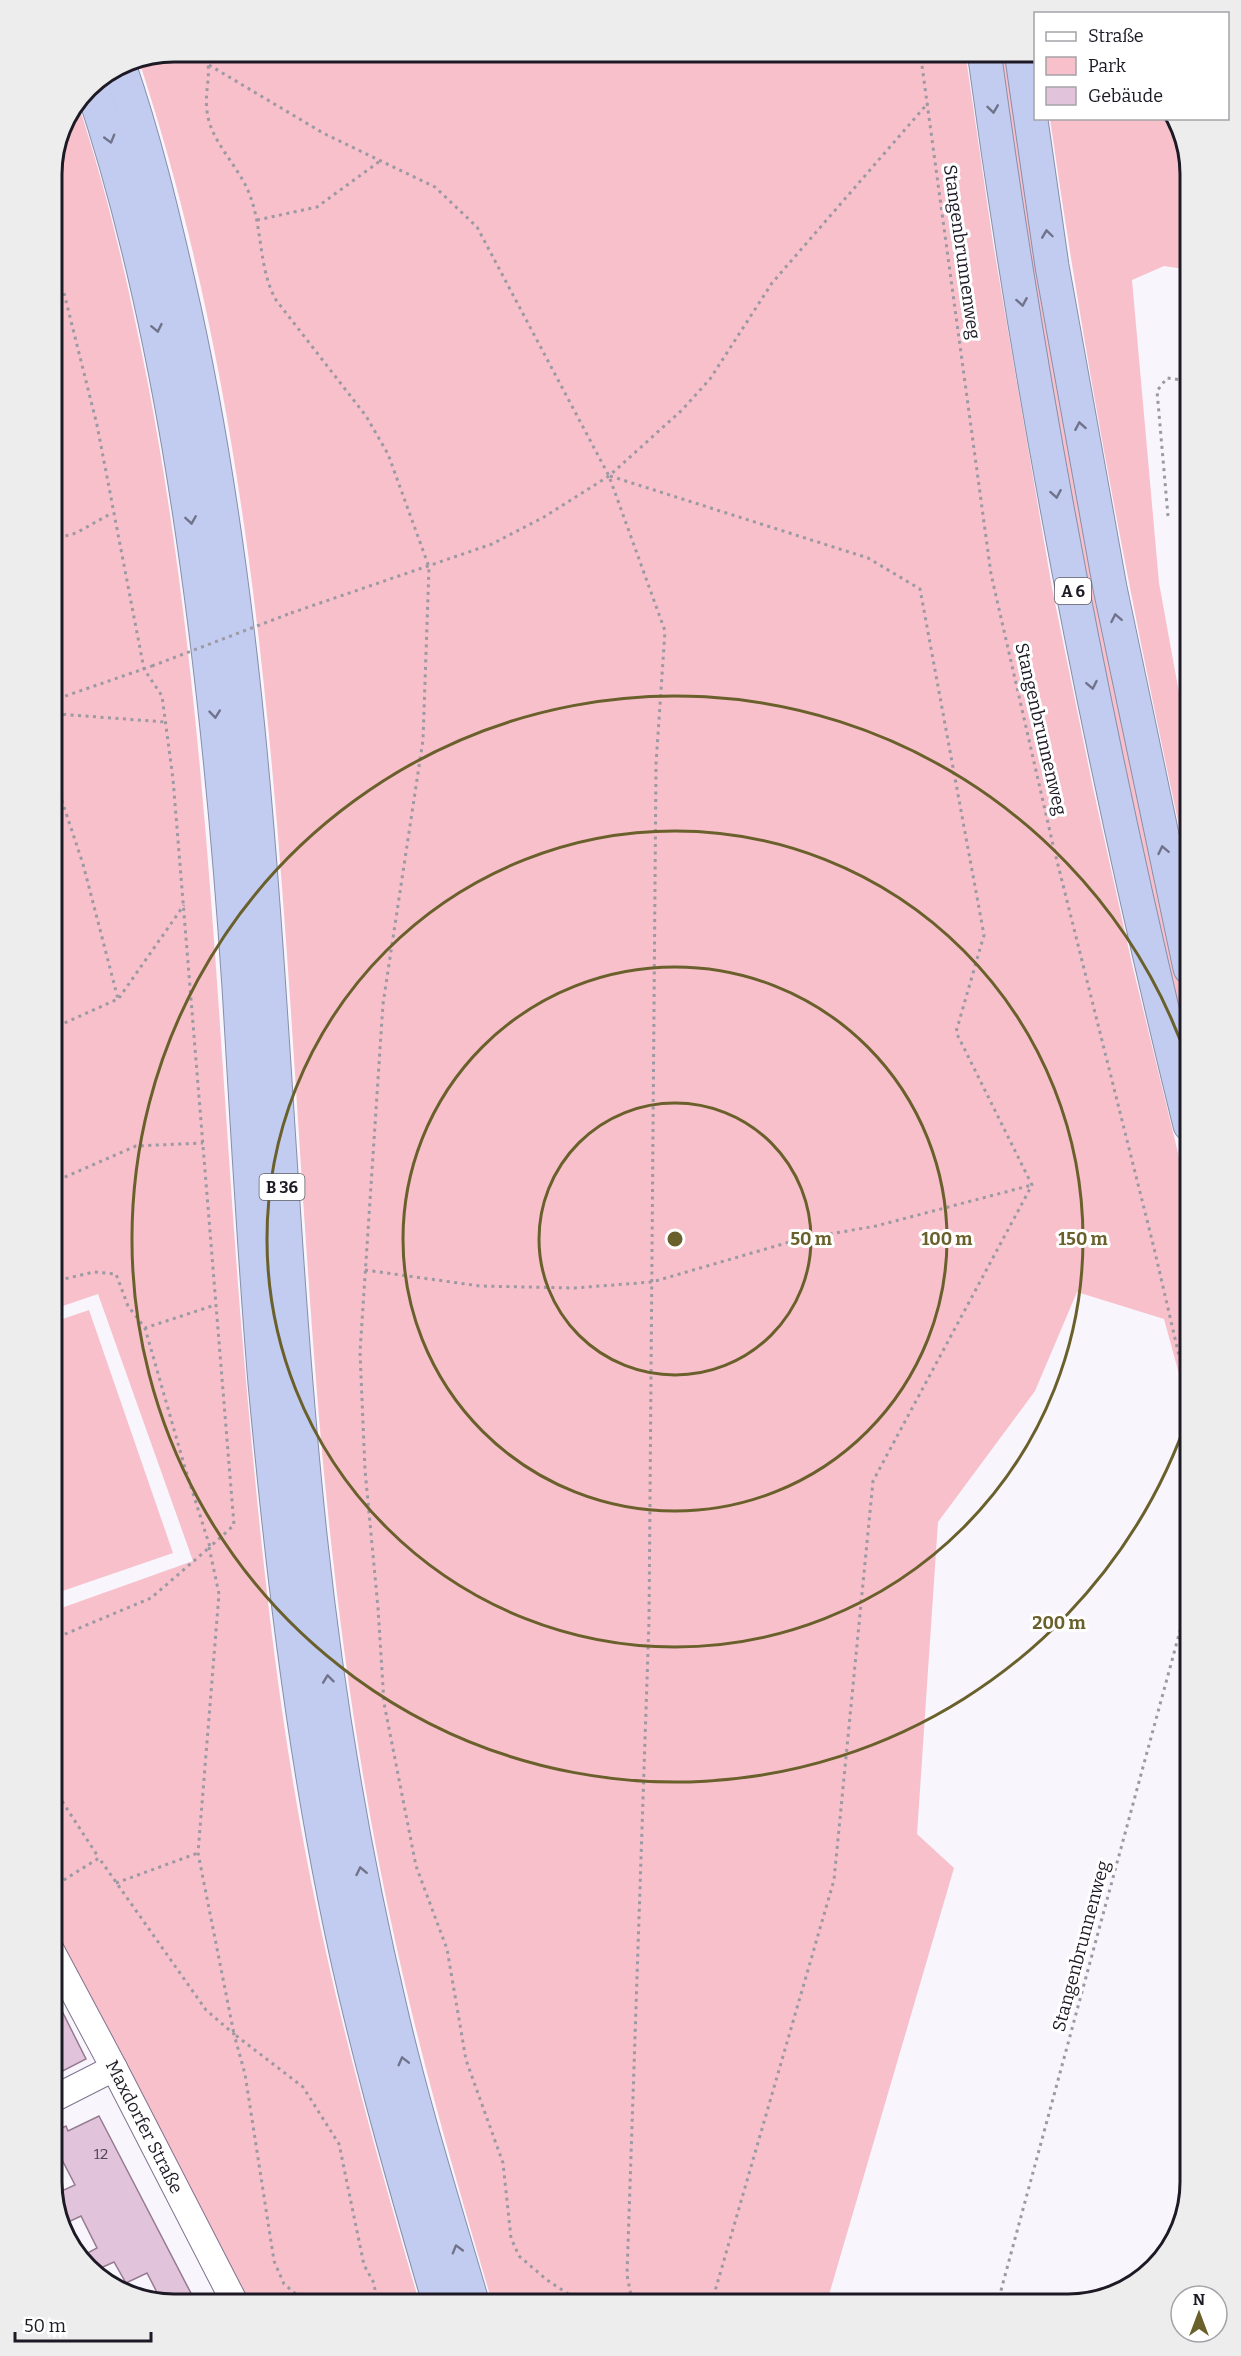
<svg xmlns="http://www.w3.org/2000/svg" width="1241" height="2356" font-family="Bitter,serif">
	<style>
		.green { fill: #f8c0cb }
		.building { fill: #e1c4db; stroke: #967b90; stroke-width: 1.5 }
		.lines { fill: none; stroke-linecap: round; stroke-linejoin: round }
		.minor-casing { stroke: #7f7490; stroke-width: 28 }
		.highway-casing { stroke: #888ea9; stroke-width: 35 }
		.path { stroke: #9c99a2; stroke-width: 3; stroke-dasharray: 3 4.5; stroke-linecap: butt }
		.minor { stroke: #fff; stroke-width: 26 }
		.highway { stroke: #c1ccf0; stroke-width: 33 }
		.path-bridge { stroke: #9c99a2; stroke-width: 3; stroke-dasharray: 3 4.5; stroke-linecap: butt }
		.oneway { stroke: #70738a }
		.ring { fill: none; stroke: #6a602c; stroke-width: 3 }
		.labels { text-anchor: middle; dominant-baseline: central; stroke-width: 6; stroke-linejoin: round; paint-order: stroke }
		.number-label { font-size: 15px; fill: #4f4452 }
		.shield { fill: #fff; stroke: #625f66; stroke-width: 1.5 }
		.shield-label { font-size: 16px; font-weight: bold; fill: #1e1a25 }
		.street-label { font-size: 18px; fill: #1e1a25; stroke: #fff }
		.rim { fill: none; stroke: #1e1a25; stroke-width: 3 }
		.centre { fill: #6a602c; stroke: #fff; stroke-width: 3 }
		.ring-label { font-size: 18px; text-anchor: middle; font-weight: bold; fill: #6a602c; stroke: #fff; stroke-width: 6; stroke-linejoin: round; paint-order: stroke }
	</style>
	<rect width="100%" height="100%" fill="#f8f5fc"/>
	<g class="green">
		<path d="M 173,51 L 965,51 L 993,243 L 1052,588 L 1093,788 L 1132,964 L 1190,1202 L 1190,1414 L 1164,1319 L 1077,1292 L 1035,1391 L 938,1522 L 917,1834 L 954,1868 L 826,2305 L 493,2305 C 457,2184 422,2063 395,1940 C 357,1768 334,1593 319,1418 C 281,963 283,495 138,58 Z"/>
		<path d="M 997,51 L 1008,51 L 1163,912 L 1190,1029 L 1190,1074 L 1140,854 L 1051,401 Z"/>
		<path d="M 77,101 C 108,193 129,288 148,384 C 207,694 216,1009 241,1323 C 257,1510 274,1696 311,1881 C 339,2024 379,2164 420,2305 L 239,2305 L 51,1930 L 51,1635 L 59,1631 L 53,1611 L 193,1561 L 98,1294 L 51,1310 L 51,166 L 63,120 Z"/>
		<path d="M 1050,119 L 1174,119 C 1197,146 1190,233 1190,270 L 1164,266 L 1132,280 L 1159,583 L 1190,753 L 1190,876 C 1135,625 1086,373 1050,119 Z"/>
		<path d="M 89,1310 L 173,1553 L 51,1595 L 51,1323 Z"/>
	</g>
	<g class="building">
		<path d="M 51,1989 L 86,2059 L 51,2077 Z"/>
		<path d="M 99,2116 L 194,2299 L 183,2305 L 163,2304 L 147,2273 L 126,2283 L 114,2262 L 94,2271 L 82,2256 L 97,2248 L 81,2216 L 60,2226 L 53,2195 L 75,2185 L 58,2152 L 51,2156 L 51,2133 L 66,2126 L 68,2131 Z"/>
	</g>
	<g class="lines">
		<g class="minor-casing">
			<g id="minor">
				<path id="s1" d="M 51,1950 L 114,2068 L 236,2305"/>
				<path d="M 51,2100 L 114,2068"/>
			</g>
		</g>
		<g class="highway-casing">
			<g id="highway">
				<path d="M 984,51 C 1033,412 1103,772 1190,1125"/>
				<path d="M 1021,51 L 1052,266 L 1110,588 L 1190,968"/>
				<path d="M 119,65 C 144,137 162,212 179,286 C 273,696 266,1119 310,1535 C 327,1694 353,1852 390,2008 C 413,2108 444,2206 473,2305"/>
				<path d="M 91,84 C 131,202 158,324 179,447 C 209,625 227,806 239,987 C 247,1119 254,1251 265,1383 C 281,1556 301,1729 335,1899 C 362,2036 401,2171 440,2305"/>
			</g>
		</g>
		<g class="path">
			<path d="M 205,51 C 213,74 204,89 207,111 C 210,141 238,165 249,193 C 263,227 258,268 276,300 L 366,416 L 388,454 L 429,567 L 423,740 L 383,1004 L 360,1352 L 365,1470 L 378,1608 L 384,1703 L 416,1866 L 447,1949 L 466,2060 L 503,2163 L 511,2238 L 519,2256 L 547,2280 L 585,2305"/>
			<path d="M 920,51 L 991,574 L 1053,845 L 1154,1248 L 1190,1403"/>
			<path d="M 209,65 L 323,133 L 435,187 L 477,227 L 609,476 L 665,631 L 656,764 L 649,1621 L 627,2275 L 633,2305"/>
			<path d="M 257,220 L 317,207 L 380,161"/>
			<path d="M 64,293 L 97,425 L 144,669 L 162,696 L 173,779 L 234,1525 L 210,1547"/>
			<path d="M 51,322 L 64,294"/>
			<path d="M 610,476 L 868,558 L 920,589 L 984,935 L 956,1032 L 1032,1185 L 873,1481 L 834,1880 L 711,2305"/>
			<path d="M 1168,516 L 1157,391 L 1167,378 L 1190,381"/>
			<path d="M 51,540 L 76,533 L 112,513"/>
			<path d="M 291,613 L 492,544 L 544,517 L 609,476 L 682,410 L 710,379 L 772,283 L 928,103"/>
			<path d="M 51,701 L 152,666"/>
			<path d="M 51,707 L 58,714 L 165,722"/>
			<path d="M 119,998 L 184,905"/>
			<path d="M 51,1029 L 118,999 L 83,864 L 51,768"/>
			<path d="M 51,1183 L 136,1146 L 203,1143"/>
			<path d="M 365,1270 L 480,1286 L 574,1288 L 652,1282 L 800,1239 L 876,1226 L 1032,1185"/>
			<path d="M 51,1275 L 54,1281"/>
			<path d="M 51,1282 L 94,1272 L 116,1274 L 128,1306 L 145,1328 L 215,1305"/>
			<path d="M 209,1547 L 219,1594 L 198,1853 L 234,2034 L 303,2087 L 339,2144 L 364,2265 L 374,2283 L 377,2305"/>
			<path d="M 51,1640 L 151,1598 L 210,1547 L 185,1468 L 145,1328"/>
			<path d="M 58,1795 L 99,1858"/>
			<path d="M 51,1862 L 57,1793 L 51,1777"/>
			<path d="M 116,1883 L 198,1853"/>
			<path d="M 51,1888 L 99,1858 L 206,2010 L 234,2034 L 245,2074 L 274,2261 L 284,2284 L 309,2305"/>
			<path d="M 997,2305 L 1190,1594"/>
		</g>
		<use href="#minor" class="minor"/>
		<use href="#highway" class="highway"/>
		<path class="path-bridge" d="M 152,666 L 291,613"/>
	</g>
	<defs><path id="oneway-chevron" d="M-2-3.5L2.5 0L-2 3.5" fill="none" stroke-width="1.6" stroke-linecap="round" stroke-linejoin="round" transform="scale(1.5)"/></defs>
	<g class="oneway">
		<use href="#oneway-chevron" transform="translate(993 109) rotate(82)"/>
		<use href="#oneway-chevron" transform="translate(110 139) rotate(74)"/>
		<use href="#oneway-chevron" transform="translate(1047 234) rotate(-98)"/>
		<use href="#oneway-chevron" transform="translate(1022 302) rotate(80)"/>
		<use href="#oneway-chevron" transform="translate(157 328) rotate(78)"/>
		<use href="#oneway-chevron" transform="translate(1080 426) rotate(-100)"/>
		<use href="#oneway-chevron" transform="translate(1056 494) rotate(80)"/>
		<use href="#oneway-chevron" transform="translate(191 520) rotate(81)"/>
		<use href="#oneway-chevron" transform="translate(1116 618) rotate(-101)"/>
		<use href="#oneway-chevron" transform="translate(1092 685) rotate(79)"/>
		<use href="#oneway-chevron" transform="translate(215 714) rotate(84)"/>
		<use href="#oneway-chevron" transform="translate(1163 850) rotate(-102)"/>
		<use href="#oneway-chevron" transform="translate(328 1679) rotate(-97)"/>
		<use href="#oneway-chevron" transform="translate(361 1871) rotate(-102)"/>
		<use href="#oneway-chevron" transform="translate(403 2061) rotate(-104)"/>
		<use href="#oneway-chevron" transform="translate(457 2249) rotate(-106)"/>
	</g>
	<g class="ring">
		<circle cx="675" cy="1239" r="136"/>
		<circle cx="675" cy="1239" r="272"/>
		<circle cx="675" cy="1239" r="408"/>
		<path d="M1190 1411A543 543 0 1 1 1190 1067"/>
	</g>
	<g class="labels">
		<g class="number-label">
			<text x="101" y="2154">12</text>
		</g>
		<g class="shield">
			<rect x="1055" y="578" width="36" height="26" rx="4.5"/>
			<rect x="259.5" y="1174" width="45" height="26" rx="4.5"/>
		</g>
		<g class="shield-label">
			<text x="1073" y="591">A 6</text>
			<text x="282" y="1187">B 36</text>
		</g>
		<g class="street-label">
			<text transform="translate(962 252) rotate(82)">Stangenbrunnenweg</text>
			<text transform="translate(1041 729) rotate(77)">Stangenbrunnenweg</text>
			<text transform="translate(1081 1946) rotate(-75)">Stangenbrunnenweg</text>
			<text stroke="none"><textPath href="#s1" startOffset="200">Maxdorfer Straße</textPath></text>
		</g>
	</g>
	<path d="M0 0H1241V2356H0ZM174 62H1068A112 112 0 0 1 1180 174V2182A112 112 0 0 1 1068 2294H174A112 112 0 0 1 62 2182V174A112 112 0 0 1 174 62Z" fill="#ededee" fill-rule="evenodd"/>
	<path class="rim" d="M174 62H1068A112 112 0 0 1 1180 174V2182A112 112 0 0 1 1068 2294H174A112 112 0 0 1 62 2182V174A112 112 0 0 1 174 62Z"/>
	<circle cx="675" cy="1239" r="9" class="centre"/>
	<g class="ring-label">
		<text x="811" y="1245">50 m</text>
		<text x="947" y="1245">100 m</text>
		<text x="1083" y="1245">150 m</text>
		<text x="1059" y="1629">200 m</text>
	</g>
	<rect x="1034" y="12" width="195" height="108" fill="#ffffff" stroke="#a5a3a8" stroke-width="1.5"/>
	<rect x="1046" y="32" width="30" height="9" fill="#ffffff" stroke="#a5a3a8" stroke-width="1.5"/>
	<text x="1088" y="42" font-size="18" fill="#1e1a25">Straße</text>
	<rect x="1046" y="57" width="30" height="18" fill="#f8c0cb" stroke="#a5a3a8" stroke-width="1.5"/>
	<text x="1088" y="72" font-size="18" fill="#1e1a25">Park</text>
	<rect x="1046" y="87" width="30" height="18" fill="#e1c4db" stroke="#a5a3a8" stroke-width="1.5"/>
	<text x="1088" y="102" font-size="18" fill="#1e1a25">Gebäude</text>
	<g transform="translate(1199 2314)"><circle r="28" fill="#ffffff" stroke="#a5a3a8" stroke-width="1.5"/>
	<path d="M0-4.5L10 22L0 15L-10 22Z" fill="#6a602c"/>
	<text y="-9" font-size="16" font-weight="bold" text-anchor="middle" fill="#1e1a25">N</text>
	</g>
	<path d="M15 2332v9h136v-9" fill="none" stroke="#1e1a25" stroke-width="3"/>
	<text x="24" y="2332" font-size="18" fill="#1e1a25" stroke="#ffffff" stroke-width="4.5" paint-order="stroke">50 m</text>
</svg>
